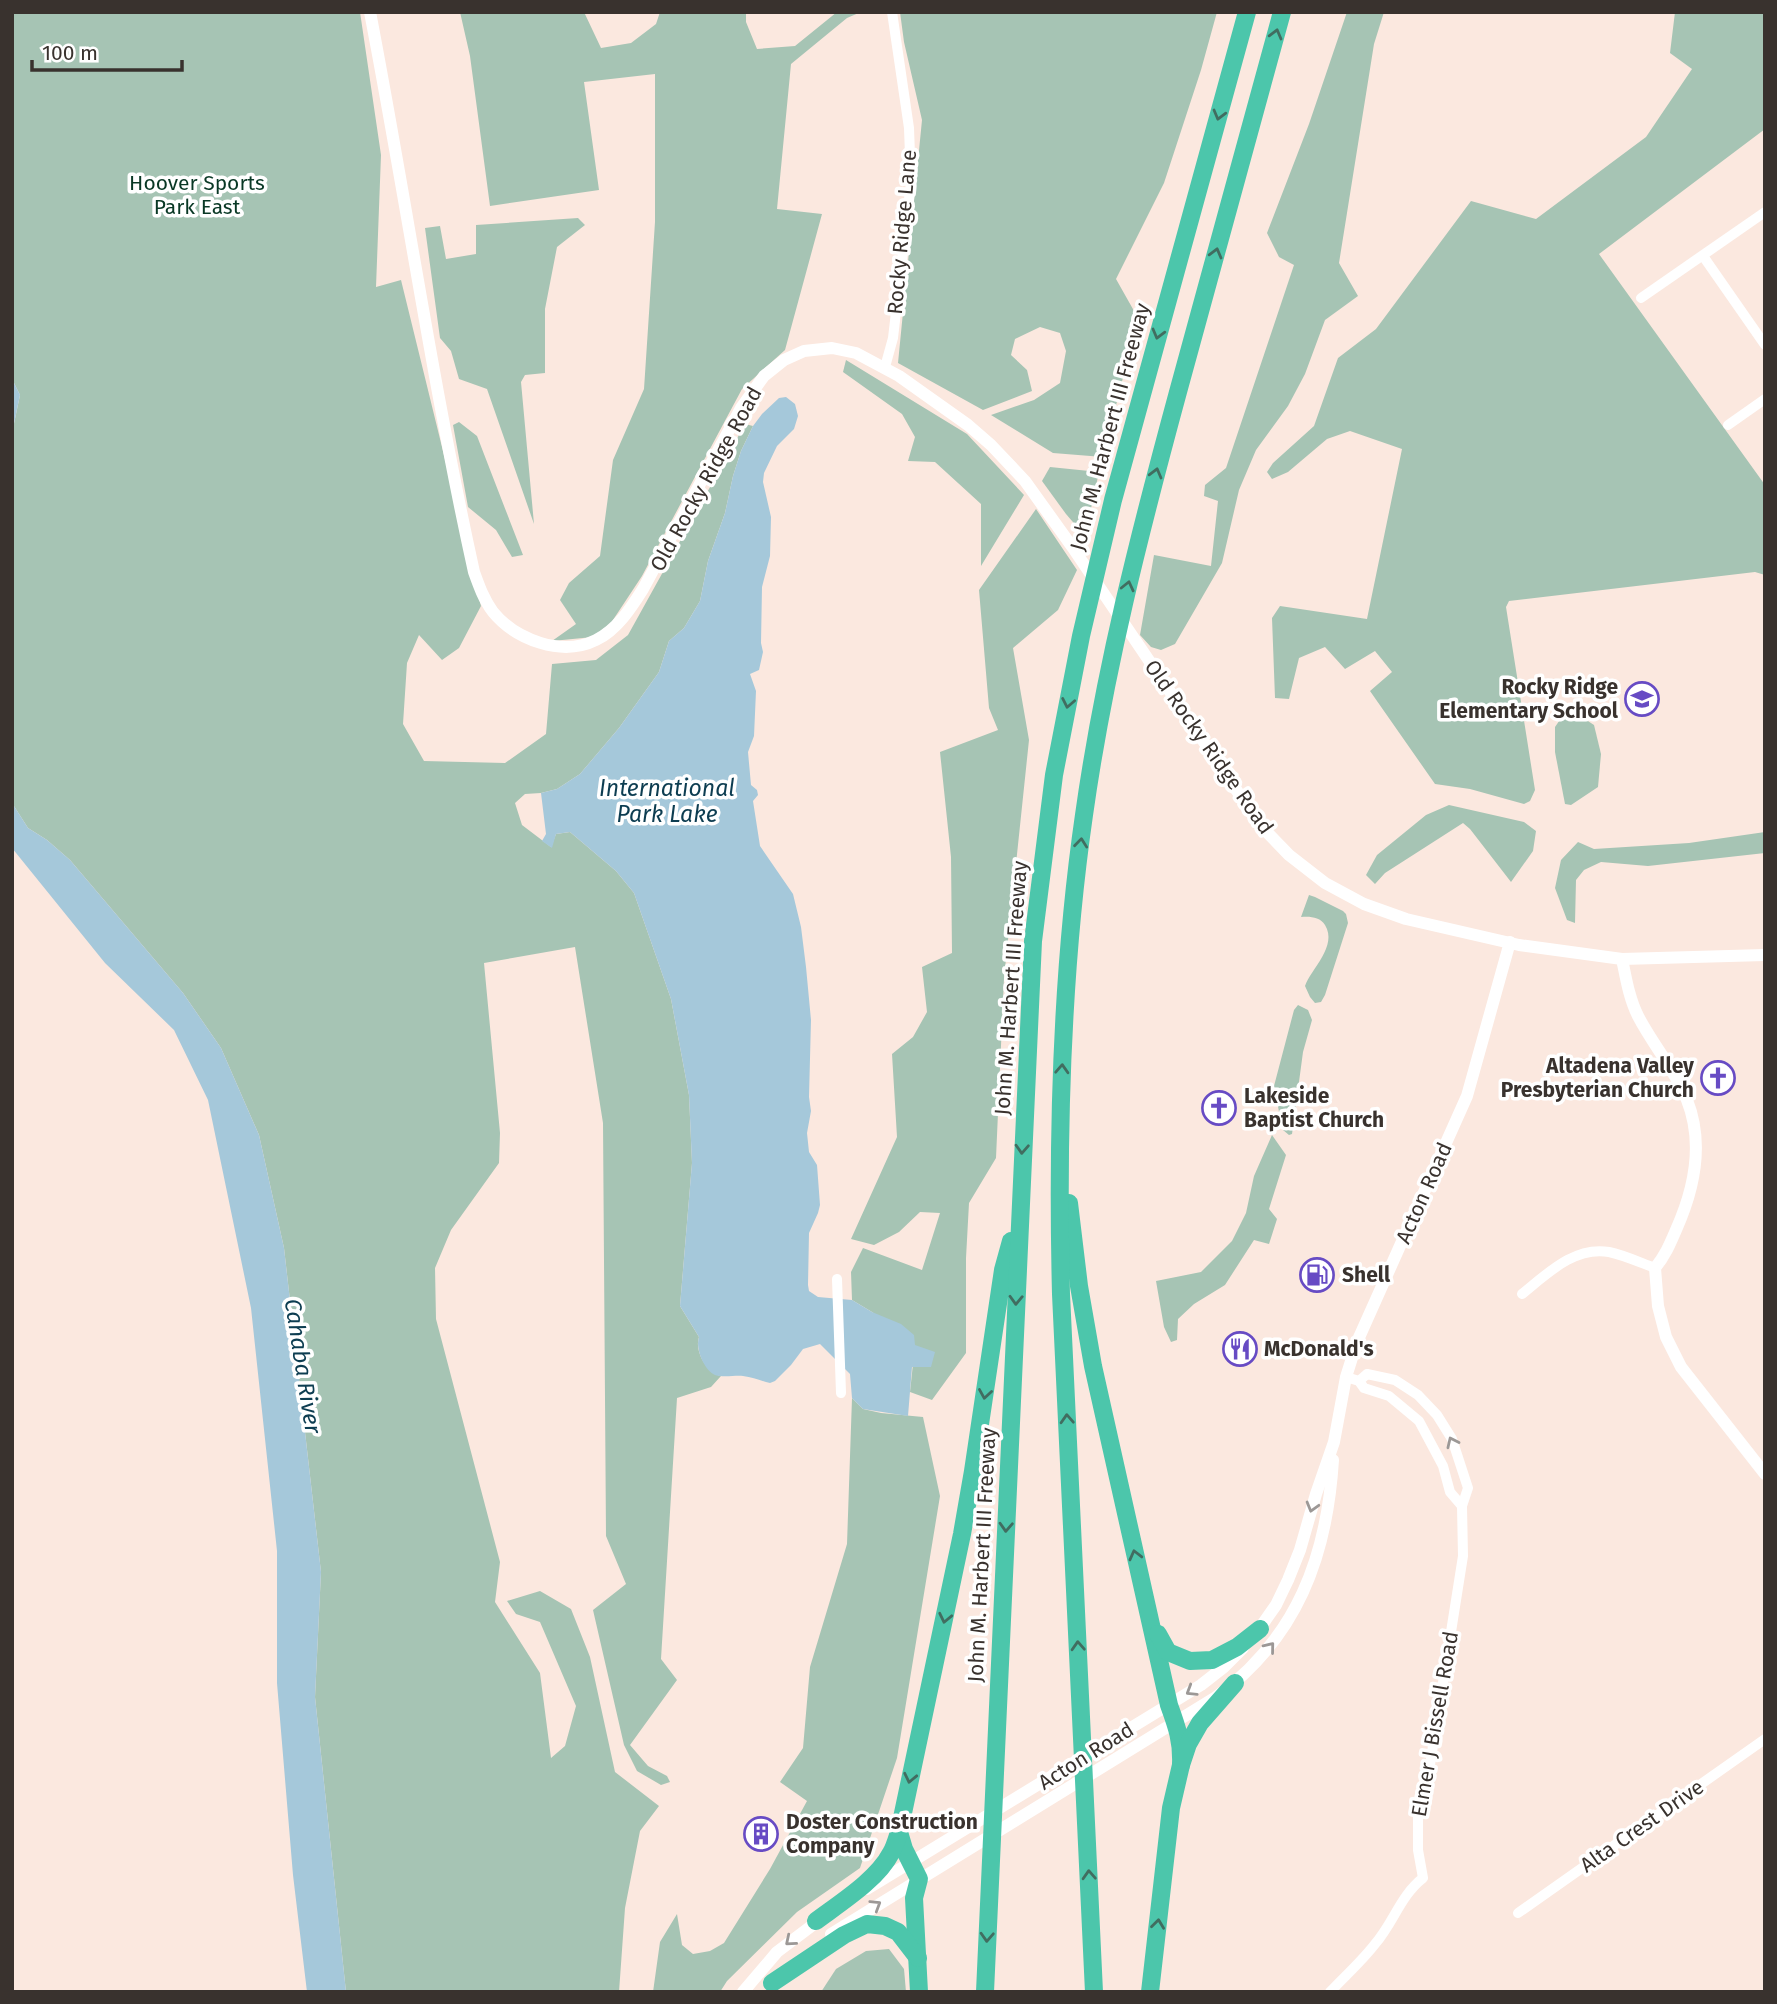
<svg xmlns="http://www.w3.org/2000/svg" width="1777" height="2004" font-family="'Fira Sans',sans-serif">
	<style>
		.green { fill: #a6c4b4 }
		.water { fill: #a5c8da }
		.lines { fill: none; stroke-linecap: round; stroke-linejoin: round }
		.minor { stroke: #fff; stroke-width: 10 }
		.tertiary { stroke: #fff; stroke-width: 12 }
		.motorway { stroke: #4cc6ab; stroke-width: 18 }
		.oneway { stroke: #416d60 }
		.oneway2 { stroke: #9c9896 }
		.labels { text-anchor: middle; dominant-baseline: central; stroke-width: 7; stroke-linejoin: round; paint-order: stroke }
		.park-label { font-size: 21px; fill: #093825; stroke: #fff }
		.street-label { font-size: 21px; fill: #39322e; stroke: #fff }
		.poi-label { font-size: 21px; font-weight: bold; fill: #39322e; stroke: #fff; text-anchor: start }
		.water-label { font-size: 23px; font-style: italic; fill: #0d3d51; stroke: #fff }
	</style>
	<rect width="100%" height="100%" fill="#fbe8df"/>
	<g class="green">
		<path d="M 12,12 L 360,12 L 381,155 L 376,287 L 401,280 L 481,606 L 459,648 L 442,660 L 419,635 L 407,663 L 403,724 L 424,761 L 505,763 L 546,734 L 552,664 L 596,660 L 628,635 L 745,424 L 753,426 L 741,451 L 733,476 L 725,513 L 708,561 L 700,601 L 684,628 L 669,641 L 659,672 L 619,728 L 580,774 L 557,789 L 541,793 L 525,794 L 515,803 L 522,825 L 551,847 L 556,834 L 570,832 L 616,871 L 634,893 L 671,999 L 689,1095 L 692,1163 L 680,1306 L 699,1337 C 694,1351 707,1373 721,1376 L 711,1387 L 677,1398 L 661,1659 L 677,1680 L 630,1745 L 648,1766 L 667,1776 L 670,1782 L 661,1785 L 637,1771 L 624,1745 L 593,1610 L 626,1584 L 606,1536 L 603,1123 L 575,947 L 484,963 L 500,1133 L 499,1163 L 451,1230 L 435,1268 L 436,1319 L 500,1562 L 495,1602 L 540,1673 L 551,1758 L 565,1746 L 576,1706 L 540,1622 L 516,1614 L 507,1601 L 540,1591 L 571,1609 L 590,1657 L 615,1772 L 659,1806 L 640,1831 L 625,1908 L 619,1992 L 346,1992 L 315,1697 L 321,1572 L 284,1248 L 259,1135 L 221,1048 L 183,993 L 70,860 L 47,840 L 28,828 L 12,803 L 12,433 L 20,395 L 12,379 Z"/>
		<path d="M 460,12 L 584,12 L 601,48 L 631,43 L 656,24 L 660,12 L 746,12 L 746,22 L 757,49 L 795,46 L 837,12 L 861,12 L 847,18 L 791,64 L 777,209 L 822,214 L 785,350 L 742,389 L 642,576 L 611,623 L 593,637 L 552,641 L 576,624 L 560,600 L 569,583 L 600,556 L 613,460 L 644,389 L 655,222 L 655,74 L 584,82 L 599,190 L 490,206 L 470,56 Z"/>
		<path d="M 900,12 L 1217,12 L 1201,70 L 1164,183 L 1116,279 L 1138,318 L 1103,457 L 1053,453 L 991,415 L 1034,400 L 1060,383 L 1066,351 L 1060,333 L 1040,327 L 1015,339 L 1011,355 L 1027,370 L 1032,391 L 983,410 L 898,363 L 922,120 L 904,42 Z"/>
		<path d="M 1347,12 L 1384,12 L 1374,44 L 1339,263 L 1358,296 L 1325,320 L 1305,374 L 1288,406 L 1256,450 L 1239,490 L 1222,563 L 1175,644 L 1161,650 L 1151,647 L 1140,635 L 1154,555 L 1211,566 L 1218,501 L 1204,496 L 1205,485 L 1226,468 L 1294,265 L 1279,257 L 1267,233 L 1309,124 Z"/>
		<path d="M 1675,12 L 1765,12 L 1765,129 L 1599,254 L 1765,485 L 1765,575 L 1755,572 L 1509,601 L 1506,607 L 1535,790 L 1530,801 L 1524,804 L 1470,789 L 1435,784 L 1370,691 L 1392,672 L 1375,651 L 1345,669 L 1325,647 L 1299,658 L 1289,699 L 1275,698 L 1272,618 L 1280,606 L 1367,619 L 1402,449 L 1350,431 L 1327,439 L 1288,472 L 1272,479 L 1267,472 L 1273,463 L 1314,426 L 1338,358 L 1376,329 L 1471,201 L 1536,219 L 1646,137 L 1692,69 L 1670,53 Z"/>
		<path d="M 578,218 L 585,225 L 557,247 L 545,309 L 545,373 L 525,375 L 521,382 L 534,524 L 487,389 L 459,379 L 451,351 L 440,338 L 425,228 L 440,226 L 446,259 L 476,254 L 476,225 Z"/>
		<path d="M 846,360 L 967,434 L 1024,495 L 981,566 L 981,504 L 935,462 L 908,461 L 915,437 L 902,414 L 843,372 Z"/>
		<path d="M 459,422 L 477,436 L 523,555 L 512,557 L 496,530 L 468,507 L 453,425 Z"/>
		<path d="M 1050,467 L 1099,472 L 1085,536 L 1066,514 L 1042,481 Z"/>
		<path d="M 1036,509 L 1077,570 L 1058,610 L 1013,648 L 1029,740 L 1004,978 L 996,1158 L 969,1203 L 966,1258 L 966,1353 L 932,1400 L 910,1392 L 915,1345 L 872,1312 L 852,1300 L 851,1272 L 863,1248 L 922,1270 L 940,1213 L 920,1212 L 899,1232 L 874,1245 L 851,1239 L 897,1137 L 892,1054 L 913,1037 L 927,1012 L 922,967 L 952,953 L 951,857 L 940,752 L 998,730 L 989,708 L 979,590 Z"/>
		<path d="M 1574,712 L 1594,725 L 1601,754 L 1598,787 L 1571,805 L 1565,804 L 1555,752 L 1555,727 L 1564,714 Z"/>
		<path d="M 1449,805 L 1524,822 L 1536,831 L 1533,851 L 1511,882 L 1470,829 L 1463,823 L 1385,873 L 1375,884 L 1366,875 L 1377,855 L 1426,815 Z"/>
		<path d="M 1765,832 L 1765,853 L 1648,866 L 1601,862 L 1584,870 L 1576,880 L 1575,923 L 1567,920 L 1555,888 L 1561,860 L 1578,842 L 1594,849 L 1689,843 Z"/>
		<path d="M 1309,895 L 1315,897 L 1343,911 L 1346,914 L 1348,923 L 1325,995 L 1321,1002 L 1315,1003 L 1310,997 L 1305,986 C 1311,969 1338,946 1325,925 C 1320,917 1310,916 1301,917 Z"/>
		<path d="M 1298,1005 L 1308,1010 L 1312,1020 L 1303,1052 L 1292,1134 L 1289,1135 L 1283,1130 L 1281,1122 L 1274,1086 L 1294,1010 Z"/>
		<path d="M 1272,1135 L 1286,1155 L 1269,1209 L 1277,1219 L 1269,1244 L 1254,1240 L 1225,1285 L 1194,1304 L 1178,1319 L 1177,1340 L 1171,1342 L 1164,1327 L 1156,1281 L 1201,1272 L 1232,1241 L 1246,1213 L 1254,1176 Z"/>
		<path d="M 852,1398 L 863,1409 L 881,1413 L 923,1417 L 940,1496 L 897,1758 L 860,1868 L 797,1912 L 727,1981 L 720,1992 L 653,1992 L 660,1942 L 677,1914 L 682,1945 L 693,1954 L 710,1951 L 724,1943 L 770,1869 L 807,1801 L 780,1782 L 803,1748 L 810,1667 L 847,1544 Z"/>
		<path d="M 889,1949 L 904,1969 L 906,1992 L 821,1992 L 836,1969 L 866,1951 Z"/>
	</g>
	<g class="water">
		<path d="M 12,379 L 20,395 L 12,433 Z"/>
		<path d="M 786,397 L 795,404 L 798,416 L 794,429 L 777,446 L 764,473 L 763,482 L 771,517 L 770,556 L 762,587 L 761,643 L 763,652 L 759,670 L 750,674 L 756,691 L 754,736 L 748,752 L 751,785 L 757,790 L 758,795 L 753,801 L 760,846 L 793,894 L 801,927 L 806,967 L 811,1020 L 809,1097 L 811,1111 L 807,1133 L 809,1152 L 817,1165 L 820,1205 L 818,1213 L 809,1233 L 808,1285 L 809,1291 L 818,1297 L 852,1300 L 872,1312 L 901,1324 L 914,1335 L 915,1345 L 935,1352 L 931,1367 L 912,1367 L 908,1416 L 863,1409 L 852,1398 L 850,1374 L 820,1344 L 803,1349 L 791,1365 L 775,1381 L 770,1383 C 761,1381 753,1377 743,1376 C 735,1375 724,1378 715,1375 C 704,1370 695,1348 699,1337 L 680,1306 L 692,1163 L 689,1095 L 671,999 L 634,893 L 616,871 L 570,832 L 556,834 L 552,848 L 542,841 L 546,834 L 541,793 L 557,789 L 580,774 L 619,728 L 659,672 L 669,641 L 684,628 L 700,601 L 708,561 L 725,513 L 733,476 L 741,451 L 753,426 L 762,414 L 779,398 Z"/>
		<path d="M 12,803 L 28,828 L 47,840 L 70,860 L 183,993 L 221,1048 L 259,1135 L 284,1248 L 321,1572 L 315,1697 L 346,1992 L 307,1992 L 293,1875 L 277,1683 L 277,1551 L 251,1308 L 208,1100 L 174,1030 L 105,963 L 12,848 Z"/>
	</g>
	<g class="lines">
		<g class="minor">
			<path d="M 1703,256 L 1765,345"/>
			<path d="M 1641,298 L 1765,212"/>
			<path d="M 885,367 L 893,338 L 911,182 L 909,128 L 892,12"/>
			<path d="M 1728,425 L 1765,399"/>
			<path d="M 837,1279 L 841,1393"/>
			<path d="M 1522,1294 C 1547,1274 1574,1246 1609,1252 C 1624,1255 1641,1263 1655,1268"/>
			<path d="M 1346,1377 L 1359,1381 L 1364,1388 L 1389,1396 L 1419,1421 L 1443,1466 L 1450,1492 L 1462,1506"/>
			<path d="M 1518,1913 L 1765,1739"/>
			<path d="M 1330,1992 C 1345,1976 1362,1961 1375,1944 C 1394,1922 1400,1896 1423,1878 L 1418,1850 L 1418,1816 L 1426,1790 L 1463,1556 L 1462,1506 L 1468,1488 L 1452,1439 L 1437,1415 L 1418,1395 L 1395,1380 L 1367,1374 L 1359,1381"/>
		</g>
		<g class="tertiary">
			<path d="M 370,12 C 406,199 433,387 474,572 C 479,586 484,600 493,612 C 516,640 562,657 596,640 C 617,630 631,608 643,589 L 741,408 L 764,376 L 784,360 L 804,351 L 832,348 L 856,353 L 899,376 L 968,425 L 991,445 L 1025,481 L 1073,548 L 1260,825 L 1289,855 L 1325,883 L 1364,904 L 1406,919 L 1519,945 L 1622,959 L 1765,955"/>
			<path d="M 1622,959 C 1626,978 1629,998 1638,1016 C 1653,1045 1675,1070 1687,1100 C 1704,1143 1694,1190 1676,1230 C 1670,1244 1665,1256 1655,1268 L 1658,1306 L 1666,1337 L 1681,1367 L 1765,1474"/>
			<path d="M 1255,1635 L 1276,1605 L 1288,1580 L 1300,1550 L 1316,1494 L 1334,1442 L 1346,1377 L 1357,1342 L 1467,1096 L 1510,942"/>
			<path d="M 867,1889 L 1201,1685 L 1224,1667 L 1243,1648"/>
			<path d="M 831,1934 L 1216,1697 C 1297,1638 1327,1557 1333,1460"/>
			<path d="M 743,1992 L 777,1952 L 822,1918"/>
		</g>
		<g class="motorway">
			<path d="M 1069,1203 L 1079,1286 L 1093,1366 L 1169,1705 C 1177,1727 1182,1741 1181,1765"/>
			<path d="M 1158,1634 L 1168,1652 L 1190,1661 L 1212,1660 L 1237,1647 L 1260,1629"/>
			<path d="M 899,1832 L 904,1849 L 919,1879 L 914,1898 L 919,1992"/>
			<path d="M 816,1921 C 840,1903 877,1880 891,1853 C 895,1846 897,1838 899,1832 L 962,1534 L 973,1471 L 1003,1270 L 1011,1241"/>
			<path d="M 772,1983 L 844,1935 L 867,1924 L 885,1926 L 898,1932 L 918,1958"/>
			<path d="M 985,1992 L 1033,941 L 1054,775 L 1081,636 L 1113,500 L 1247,12"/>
			<path d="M 1094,1992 L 1061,1294 C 1057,1134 1061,974 1084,815 C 1104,672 1140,532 1178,392 C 1212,265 1248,139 1282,12"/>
			<path d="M 1150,1992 L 1171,1808 L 1181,1765 L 1188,1744 L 1200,1723 L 1235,1683"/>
		</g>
	</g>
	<defs><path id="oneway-chevron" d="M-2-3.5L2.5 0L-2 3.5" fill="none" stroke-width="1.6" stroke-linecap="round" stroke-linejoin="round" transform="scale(1.75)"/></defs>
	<g class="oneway">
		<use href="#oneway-chevron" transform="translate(1276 34) rotate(-75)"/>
		<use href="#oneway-chevron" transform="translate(1219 115) rotate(105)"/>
		<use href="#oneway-chevron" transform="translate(1216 253) rotate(-75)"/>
		<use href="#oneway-chevron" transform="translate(1158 334) rotate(105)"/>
		<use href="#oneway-chevron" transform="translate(1156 473) rotate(-75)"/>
		<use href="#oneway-chevron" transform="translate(1128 586) rotate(-77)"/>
		<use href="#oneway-chevron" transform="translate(1068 703) rotate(101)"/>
		<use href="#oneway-chevron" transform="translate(1081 843) rotate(-84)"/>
		<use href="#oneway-chevron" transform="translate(1062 1069) rotate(-87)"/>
		<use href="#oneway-chevron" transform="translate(1022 1149) rotate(93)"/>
		<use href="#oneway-chevron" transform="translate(1016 1300) rotate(92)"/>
		<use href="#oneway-chevron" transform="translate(985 1394) rotate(99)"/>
		<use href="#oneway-chevron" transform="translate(1067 1419) rotate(-93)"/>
		<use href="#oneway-chevron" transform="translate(1006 1527) rotate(93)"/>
		<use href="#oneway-chevron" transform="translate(1135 1555) rotate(-104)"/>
		<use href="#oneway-chevron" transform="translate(945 1618) rotate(102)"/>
		<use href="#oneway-chevron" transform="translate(1078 1646) rotate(-93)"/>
		<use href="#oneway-chevron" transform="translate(910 1778) rotate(102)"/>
		<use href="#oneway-chevron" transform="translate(1089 1875) rotate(-93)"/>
		<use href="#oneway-chevron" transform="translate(1158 1924) rotate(-83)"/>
		<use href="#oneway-chevron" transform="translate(987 1937) rotate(93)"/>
	</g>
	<g class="oneway2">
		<use href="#oneway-chevron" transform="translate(1452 1442) rotate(-115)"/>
		<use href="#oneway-chevron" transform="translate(1312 1507) rotate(106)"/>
		<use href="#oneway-chevron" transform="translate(1270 1647) rotate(-51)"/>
		<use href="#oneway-chevron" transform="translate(1191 1691) rotate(148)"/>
		<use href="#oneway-chevron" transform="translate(876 1905) rotate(-32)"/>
		<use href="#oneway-chevron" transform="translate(790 1941) rotate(140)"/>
	</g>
	<defs>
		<g id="school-ring" transform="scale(1.75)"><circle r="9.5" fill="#fff" stroke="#674bc4" stroke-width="1.5"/><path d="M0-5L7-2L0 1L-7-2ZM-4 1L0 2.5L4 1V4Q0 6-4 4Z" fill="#674bc4"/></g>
		<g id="church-ring" transform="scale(1.75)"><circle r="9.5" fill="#fff" stroke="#674bc4" stroke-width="1.5"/><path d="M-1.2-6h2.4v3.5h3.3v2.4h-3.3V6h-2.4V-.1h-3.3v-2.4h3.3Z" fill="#674bc4"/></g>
		<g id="fuel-ring" transform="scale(1.75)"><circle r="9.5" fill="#fff" stroke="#674bc4" stroke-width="1.5"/><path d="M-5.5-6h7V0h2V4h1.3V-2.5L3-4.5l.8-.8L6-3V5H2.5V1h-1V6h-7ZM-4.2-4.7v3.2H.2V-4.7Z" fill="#674bc4"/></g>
		<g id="restaurant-ring" transform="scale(1.75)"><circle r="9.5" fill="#fff" stroke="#674bc4" stroke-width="1.5"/><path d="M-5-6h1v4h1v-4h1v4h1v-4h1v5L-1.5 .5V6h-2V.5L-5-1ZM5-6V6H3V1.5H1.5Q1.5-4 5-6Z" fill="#674bc4"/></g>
		<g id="building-ring" transform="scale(1.75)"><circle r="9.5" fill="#fff" stroke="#674bc4" stroke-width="1.5"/><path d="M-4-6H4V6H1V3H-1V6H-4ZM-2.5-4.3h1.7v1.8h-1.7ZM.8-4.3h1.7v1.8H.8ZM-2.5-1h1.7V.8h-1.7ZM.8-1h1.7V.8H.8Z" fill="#674bc4"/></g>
	</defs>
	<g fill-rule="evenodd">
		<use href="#school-ring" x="1642" y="699"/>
		<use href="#church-ring" x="1718" y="1078"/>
		<use href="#church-ring" x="1219" y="1108"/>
		<use href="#fuel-ring" x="1317" y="1275"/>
		<use href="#restaurant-ring" x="1240" y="1349"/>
		<use href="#building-ring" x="761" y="1834"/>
	</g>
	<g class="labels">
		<g class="park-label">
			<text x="197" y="183">Hoover Sports<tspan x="197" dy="24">Park East</tspan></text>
		</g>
		<g class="street-label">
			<text transform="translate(902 232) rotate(-85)">Rocky Ridge Lane</text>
			<text transform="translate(1110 427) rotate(-75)">John M. Harbert III Freeway</text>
			<text transform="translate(706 479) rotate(-61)">Old Rocky Ridge Road</text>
			<text transform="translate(1209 747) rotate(55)">Old Rocky Ridge Road</text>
			<text transform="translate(1011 988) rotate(-86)">John M. Harbert III Freeway</text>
			<text transform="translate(1424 1193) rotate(-66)">Acton Road</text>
			<text transform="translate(982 1555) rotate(-87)">John M. Harbert III Freeway</text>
			<text transform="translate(1435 1724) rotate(-80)">Elmer J Bissell Road</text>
			<text transform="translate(1086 1756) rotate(-32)">Acton Road</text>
			<text transform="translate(1642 1826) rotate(-35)">Alta Crest Drive</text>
		</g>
		<g class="poi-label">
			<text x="1618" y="687" text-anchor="end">Rocky Ridge<tspan x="1618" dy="24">Elementary School</tspan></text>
			<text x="1694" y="1066" text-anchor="end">Altadena Valley<tspan x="1694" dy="24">Presbyterian Church</tspan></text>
			<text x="1244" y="1096">Lakeside<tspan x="1244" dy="24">Baptist Church</tspan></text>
			<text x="1342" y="1275">Shell</text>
			<text x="1264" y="1349">McDonald's</text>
			<text x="786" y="1822">Doster Construction<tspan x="786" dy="24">Company</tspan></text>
		</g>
		<g class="water-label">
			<text x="667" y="788">International<tspan x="667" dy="26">Park Lake</tspan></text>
			<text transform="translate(303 1366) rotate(81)">Cahaba River</text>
		</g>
	</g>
	<rect width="1777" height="2004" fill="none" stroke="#39322e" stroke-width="28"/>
	<path d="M32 60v10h150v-10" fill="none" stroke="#39322e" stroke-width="3.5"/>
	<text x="42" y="60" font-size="21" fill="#39322e" stroke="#ffffff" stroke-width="5" paint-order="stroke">100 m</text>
</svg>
